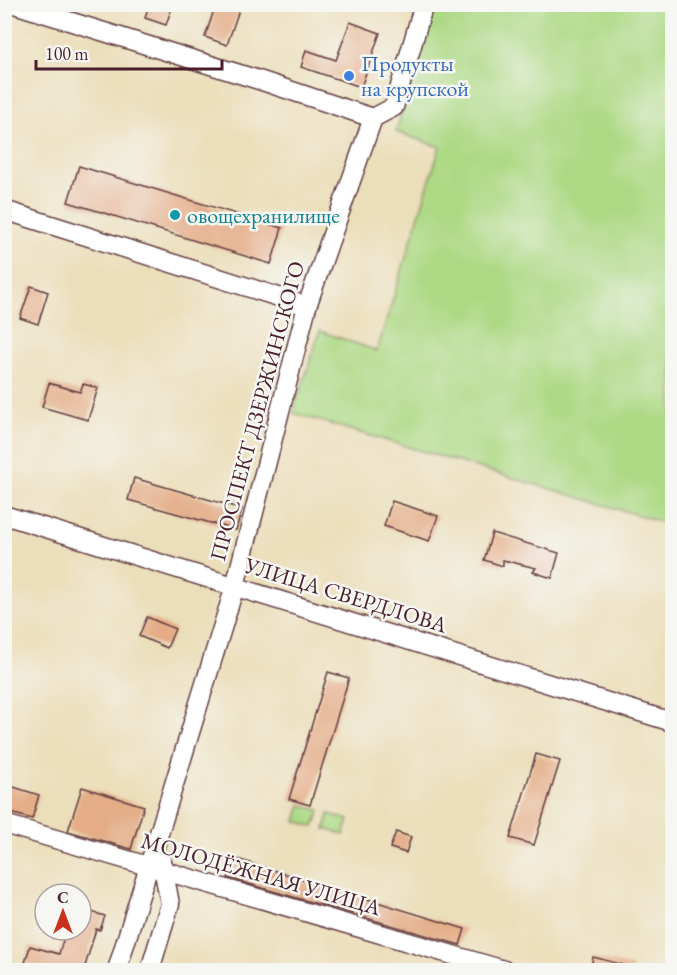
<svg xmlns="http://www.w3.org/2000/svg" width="677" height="975" font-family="'EB Garamond',serif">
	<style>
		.green { fill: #add985; stroke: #7c7c58; stroke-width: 1.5 }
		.building { fill: #e4ad88 }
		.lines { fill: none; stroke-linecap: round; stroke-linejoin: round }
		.minor-casing { stroke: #623c40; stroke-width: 21 }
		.minor { stroke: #fff; stroke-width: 18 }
		.shop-dot { fill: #3f7fe0; stroke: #f6f6f2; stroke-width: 2 }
		.culture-dot { fill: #0f9aa8; stroke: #f6f6f2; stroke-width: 2 }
		.labels { text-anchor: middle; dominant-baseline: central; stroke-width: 5; stroke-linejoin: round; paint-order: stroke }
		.shop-label { font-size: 22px; fill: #366cbe; stroke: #f6f6f2; text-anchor: start }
		.culture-label { font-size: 22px; fill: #0d838f; stroke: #f6f6f2; text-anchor: start }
		.street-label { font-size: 22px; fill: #4a1f2b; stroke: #f6f6f2 }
	</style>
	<rect width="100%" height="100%" fill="#f6f6f2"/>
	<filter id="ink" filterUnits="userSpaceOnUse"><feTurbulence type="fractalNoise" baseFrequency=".0167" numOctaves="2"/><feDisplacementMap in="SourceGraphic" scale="12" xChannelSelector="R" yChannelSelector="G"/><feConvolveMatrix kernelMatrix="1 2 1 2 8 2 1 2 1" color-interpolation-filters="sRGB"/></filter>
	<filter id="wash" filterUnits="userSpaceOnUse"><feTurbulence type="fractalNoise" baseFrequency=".008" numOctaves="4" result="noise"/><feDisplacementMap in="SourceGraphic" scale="24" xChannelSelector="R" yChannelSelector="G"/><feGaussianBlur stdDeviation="1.35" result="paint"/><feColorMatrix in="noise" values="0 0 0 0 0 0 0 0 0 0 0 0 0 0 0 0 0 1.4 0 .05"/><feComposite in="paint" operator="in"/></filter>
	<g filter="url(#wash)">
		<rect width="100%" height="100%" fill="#ebdeba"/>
		<g class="green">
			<path d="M 432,5 L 672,5 L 672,525 L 293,413 L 320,331 L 377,351 L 440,147 L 396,132 Z"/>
			<path d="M 301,805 L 320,810 L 314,827 L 296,821 Z"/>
			<path d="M 329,814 L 349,820 L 344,835 L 325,829 Z"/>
		</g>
		<g id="blocks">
			<g class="building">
				<path d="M 149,4 L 173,4 L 166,25 L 145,18 Z"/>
				<path d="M 216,4 L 241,4 L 227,45 L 205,37 Z"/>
				<path d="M 350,22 L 380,33 L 361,87 L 301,67 L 306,50 L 336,60 Z"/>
				<path d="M 79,166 L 282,228 L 271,264 L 68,202 Z"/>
				<path d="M 31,286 L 48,292 L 38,324 L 20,318 Z"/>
				<path d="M 49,383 L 80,392 L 83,384 L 98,388 L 88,420 L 42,407 Z"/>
				<path d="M 134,478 L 242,509 L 236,530 L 128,500 Z"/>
				<path d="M 392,501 L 438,516 L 429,541 L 384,526 Z"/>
				<path d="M 492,533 L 559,553 L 552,578 L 533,572 L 536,568 L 503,560 L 503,566 L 484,560 Z"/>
				<path d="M 147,617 L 175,629 L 167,648 L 139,636 Z"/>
				<path d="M 328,672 L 349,678 L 310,805 L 289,799 Z"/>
				<path d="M 536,754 L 560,761 L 534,845 L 510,838 Z"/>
				<path d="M 4,784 L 39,795 L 32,819 L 4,811 Z"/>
				<path d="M 82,787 L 144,806 L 131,849 L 68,831 Z"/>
				<path d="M 396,832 L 411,837 L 406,853 L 390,848 Z"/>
				<path d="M 234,858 L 465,929 L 460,945 L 228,878 Z"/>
				<path d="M 81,909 L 105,916 L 100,930 L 96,929 L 84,970 L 51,970 L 25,963 L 30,946 L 59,954 L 66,930 L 81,930 Z"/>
				<path d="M 593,957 L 632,967 L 632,970 L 590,970 Z"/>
			</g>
		</g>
	</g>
	<g filter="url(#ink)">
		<use href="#blocks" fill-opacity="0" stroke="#623c40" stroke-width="1.5"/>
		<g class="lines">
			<g class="minor-casing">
				<g id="minor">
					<path d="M 14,4 L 262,81 L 373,118"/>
					<path d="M 4,210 L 307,306"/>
					<path d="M 4,515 L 672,722"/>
					<path d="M 4,824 L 504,970"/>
					<path d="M 117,970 L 235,586 L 307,306 L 373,118 L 394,107 L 424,4"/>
					<path d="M 150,970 L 170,904 L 162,862"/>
				</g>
			</g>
			<use href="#minor" class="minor"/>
		</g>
	</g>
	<circle class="shop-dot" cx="349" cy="76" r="6"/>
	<circle class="culture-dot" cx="175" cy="215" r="6"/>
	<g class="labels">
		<g class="shop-label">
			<text x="361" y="63">Продукты<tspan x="361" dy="25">на крупской</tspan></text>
		</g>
		<g class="culture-label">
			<text x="187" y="215">овощехранилище</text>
		</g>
		<g class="street-label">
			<text transform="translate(257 411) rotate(-75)">ПРОСПЕКТ ДЗЕРЖИНСКОГО</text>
			<text transform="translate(346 595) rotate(17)">УЛИЦА СВЕРДЛОВА</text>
			<text transform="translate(261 874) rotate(16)">МОЛОДЁЖНАЯ УЛИЦА</text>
		</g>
	</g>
	<rect width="677" height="975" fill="none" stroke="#f6f6f2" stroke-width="24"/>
	<g transform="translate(63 912)"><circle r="28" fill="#f6f6f2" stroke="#b1a0a2" stroke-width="1.5"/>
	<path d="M0-4.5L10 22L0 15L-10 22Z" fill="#c8321e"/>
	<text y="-9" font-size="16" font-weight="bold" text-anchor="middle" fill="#4a1f2b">С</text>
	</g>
	<path d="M36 60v9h186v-9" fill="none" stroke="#4a1f2b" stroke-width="3"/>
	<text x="45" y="60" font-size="18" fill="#4a1f2b" stroke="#f6f6f2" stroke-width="4.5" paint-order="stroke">100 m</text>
</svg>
